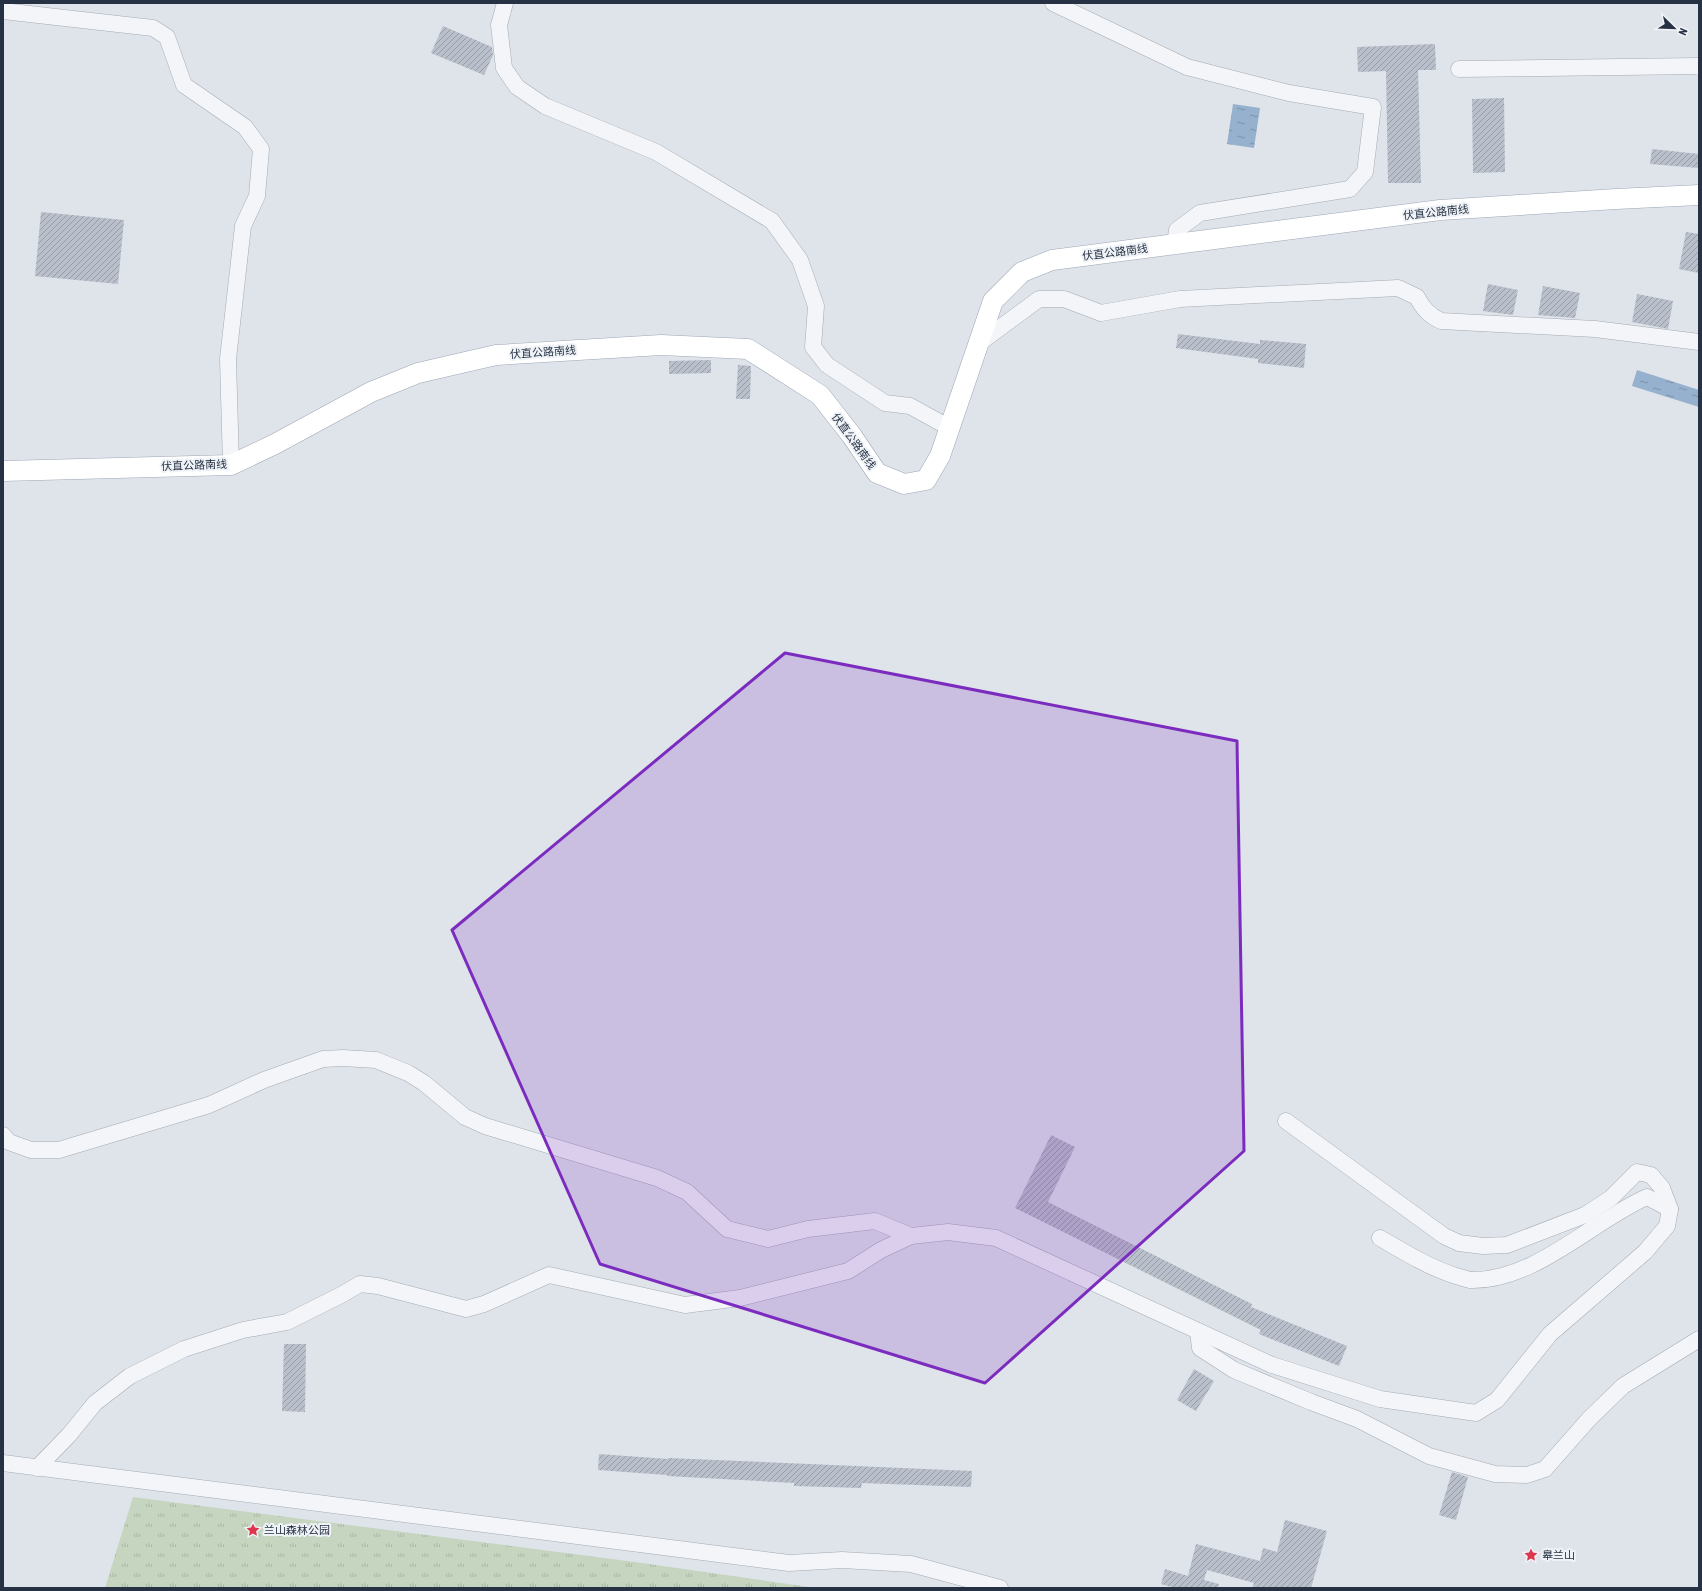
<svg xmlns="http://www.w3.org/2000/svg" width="1702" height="1591" font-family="'Asap Condensed','Noto Sans SC',sans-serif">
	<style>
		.park { fill: url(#park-tufts) }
		.water { fill: url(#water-ripples) }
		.building { fill: url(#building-hatch) }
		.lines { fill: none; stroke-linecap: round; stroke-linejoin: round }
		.minor-casing { stroke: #a4abb5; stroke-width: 17 }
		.major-casing { stroke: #9da7b7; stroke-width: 21 }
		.minor { stroke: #f3f5f8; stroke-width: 16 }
		.major { stroke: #fff; stroke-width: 20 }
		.marked { fill: #7b2cbf; fill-opacity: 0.2; stroke: #7b2cbf; stroke-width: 3; stroke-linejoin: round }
		.labels { text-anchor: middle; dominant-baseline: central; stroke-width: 4; stroke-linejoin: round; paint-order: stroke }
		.street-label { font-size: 11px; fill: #263143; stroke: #eff3f7 }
		.poi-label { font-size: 11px; fill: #263143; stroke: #eff3f7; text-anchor: start }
	</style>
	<defs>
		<pattern id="park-tufts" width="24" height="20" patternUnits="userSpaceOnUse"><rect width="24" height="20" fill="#c5d5c0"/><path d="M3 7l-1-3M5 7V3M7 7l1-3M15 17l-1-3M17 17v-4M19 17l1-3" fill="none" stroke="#a9b7a6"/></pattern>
		<pattern id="water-ripples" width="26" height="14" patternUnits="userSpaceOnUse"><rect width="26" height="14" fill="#96b1ce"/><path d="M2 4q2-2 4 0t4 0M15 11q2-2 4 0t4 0" fill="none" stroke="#7a91a9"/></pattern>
		<pattern id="building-hatch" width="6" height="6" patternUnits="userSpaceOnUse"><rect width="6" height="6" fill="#b9bfcb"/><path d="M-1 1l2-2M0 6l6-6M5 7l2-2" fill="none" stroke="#969ca6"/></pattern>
	</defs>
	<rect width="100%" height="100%" fill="#dfe4ea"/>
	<path class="park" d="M 133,1497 L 635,1562 L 816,1588 L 105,1588 Z"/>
	<g class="water">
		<path d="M 1233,104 L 1260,108 L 1254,148 L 1227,144 Z"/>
		<path d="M 1637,370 L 1699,390 L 1699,407 L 1632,386 Z"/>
	</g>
	<g class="building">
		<path d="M 443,26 L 492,47 L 493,55 L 484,75 L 431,53 Z"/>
		<path d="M 1435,44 L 1436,70 L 1418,70 L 1421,183 L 1388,183 L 1386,71 L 1358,72 L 1357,47 Z"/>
		<path d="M 1504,98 L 1505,172 L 1473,173 L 1472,99 Z"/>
		<path d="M 1652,149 L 1699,154 L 1699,168 L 1650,164 Z"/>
		<path d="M 41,212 L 124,220 L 118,284 L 35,276 Z"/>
		<path d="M 1686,232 L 1699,234 L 1699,273 L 1679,269 Z"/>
		<path d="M 1488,284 L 1518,290 L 1513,315 L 1483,311 Z"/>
		<path d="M 1543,286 L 1580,293 L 1575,318 L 1538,315 Z"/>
		<path d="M 1637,294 L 1673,301 L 1668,329 L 1632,322 Z"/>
		<path d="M 1178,334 L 1260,344 L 1260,340 L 1306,344 L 1304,368 L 1258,363 L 1258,359 L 1176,348 Z"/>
		<path d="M 711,360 L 711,373 L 669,374 L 669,361 Z"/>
		<path d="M 738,365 L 751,366 L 750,399 L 736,399 Z"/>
		<path d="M 1051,1135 L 1075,1147 L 1048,1202 L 1252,1304 L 1251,1307 L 1347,1346 L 1339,1366 L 1259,1334 L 1261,1330 L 1015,1208 Z"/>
		<path d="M 284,1344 L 306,1344 L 305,1412 L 282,1411 Z"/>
		<path d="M 1194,1369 L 1214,1381 L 1196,1411 L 1177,1400 Z"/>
		<path d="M 599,1454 L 668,1459 L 668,1458 L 972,1471 L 971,1487 L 862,1483 L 861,1488 L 794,1486 L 794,1483 L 667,1476 L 667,1475 L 598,1470 Z"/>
		<path d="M 1452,1472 L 1468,1477 L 1456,1520 L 1439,1515 Z"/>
		<path d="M 1285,1520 L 1327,1531 L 1311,1588 L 1252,1588 L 1254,1583 L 1207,1570 L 1204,1580 L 1219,1584 L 1218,1588 L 1175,1588 L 1161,1584 L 1165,1569 L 1188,1576 L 1196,1544 L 1260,1561 L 1263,1548 L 1277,1552 Z"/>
	</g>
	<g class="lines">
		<g class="minor-casing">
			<g id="minor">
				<path d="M 505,3 L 499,25 L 504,68 L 517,87 L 545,106 L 656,152 L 772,221 L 800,260 L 816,306 L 813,347 L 827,365 L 885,403 L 910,406 L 950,428"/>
				<path d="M 1053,3 L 1187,67 L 1289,93 L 1373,107 L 1365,172 L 1350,189 L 1200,213 L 1177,230 L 1175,244"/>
				<path d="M 3,11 L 153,28 L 167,37 L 184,85 L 245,127 L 261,149 L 257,196 L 243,226 L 228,359 L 231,465"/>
				<path d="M 1459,69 L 1698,66 L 1699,67"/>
				<path d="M 978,344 L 1039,299 L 1064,299 L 1101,313 L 1180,299 L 1398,288 L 1417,297 C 1423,309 1429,315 1441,321 L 1595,329 L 1699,342"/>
				<path d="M 3,1135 L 9,1142 L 31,1150 L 59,1150 L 209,1105 L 264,1080 L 323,1059 L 343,1058 L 376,1060 L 408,1073 L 424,1083 L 465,1117 L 485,1126 L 657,1178 L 687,1192 L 727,1229 L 768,1239 L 808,1229 L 875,1221 L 911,1236"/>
				<path d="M 1380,1238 C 1404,1252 1428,1267 1456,1276 C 1460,1277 1466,1279 1470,1280 C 1534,1282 1592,1221 1647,1197 L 1670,1209"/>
				<path d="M 1198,1331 L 1200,1348 L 1234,1370 L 1311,1402 L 1357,1419 L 1429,1456 L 1495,1474 L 1527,1475 L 1545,1469 L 1589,1419 L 1623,1386 L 1699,1339"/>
				<path d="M 3,1463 L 789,1563 L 842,1560 L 911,1564 L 1000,1588"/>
				<path d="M 37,1468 L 69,1435 L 95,1403 L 130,1376 L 184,1349 L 243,1330 L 287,1322 L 341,1295 L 360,1284 L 378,1286 L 466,1309 L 484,1304 L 549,1275 L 685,1305 L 740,1298 L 848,1271 L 881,1250 L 911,1236 L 948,1232 L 996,1238 L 1272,1365 L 1380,1399 L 1476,1413 L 1497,1400 L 1550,1334 L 1645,1252 L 1667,1226 L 1670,1209 L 1662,1188 L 1651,1175 L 1637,1172 L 1611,1198 L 1585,1215 L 1507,1245 L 1483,1246 L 1459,1243 L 1444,1236 L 1286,1121"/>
			</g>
		</g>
		<g class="major-casing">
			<path id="major" d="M 3,471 L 231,465 L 275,444 L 371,392 L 418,373 L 496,355 L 661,345 L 748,349 L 820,395 L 852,436 L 877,473 L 904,484 L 926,480 L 940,456 L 993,301 L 1022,272 L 1052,260 L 1440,210 L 1616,199 L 1699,195"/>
		</g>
		<use href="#minor" class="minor"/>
		<use href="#major" class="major"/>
	</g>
	<path class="marked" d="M 785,653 L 1237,741 L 1244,1151 L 985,1383 L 600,1264 L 452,930 Z"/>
	<defs>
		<g id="sight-bare" transform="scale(1.08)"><path d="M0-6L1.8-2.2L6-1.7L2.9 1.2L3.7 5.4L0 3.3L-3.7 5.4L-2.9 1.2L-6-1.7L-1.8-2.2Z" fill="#dd374e" stroke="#eff3f7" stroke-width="2.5" paint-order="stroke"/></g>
	</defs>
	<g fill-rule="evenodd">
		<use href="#sight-bare" x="253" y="1530"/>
		<use href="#sight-bare" x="1531" y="1555"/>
	</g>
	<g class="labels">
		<g class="street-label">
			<text transform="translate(1436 212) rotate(-6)">伏直公路南线</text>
			<text transform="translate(1115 252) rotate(-7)">伏直公路南线</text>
			<text transform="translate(543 352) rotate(-4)">伏直公路南线</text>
			<text transform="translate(854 441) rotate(54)">伏直公路南线</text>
			<text transform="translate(194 465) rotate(-2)">伏直公路南线</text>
		</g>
		<g class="poi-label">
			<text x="264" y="1530">兰山森林公园</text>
			<text x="1542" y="1555">皋兰山</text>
		</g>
	</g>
	<rect width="1702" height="1591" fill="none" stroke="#263143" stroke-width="8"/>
	<g transform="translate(1674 28) rotate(113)" stroke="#eff3f7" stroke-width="3" paint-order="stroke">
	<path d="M0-3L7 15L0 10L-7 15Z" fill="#263143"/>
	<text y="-6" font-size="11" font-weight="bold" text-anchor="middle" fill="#263143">N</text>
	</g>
</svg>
